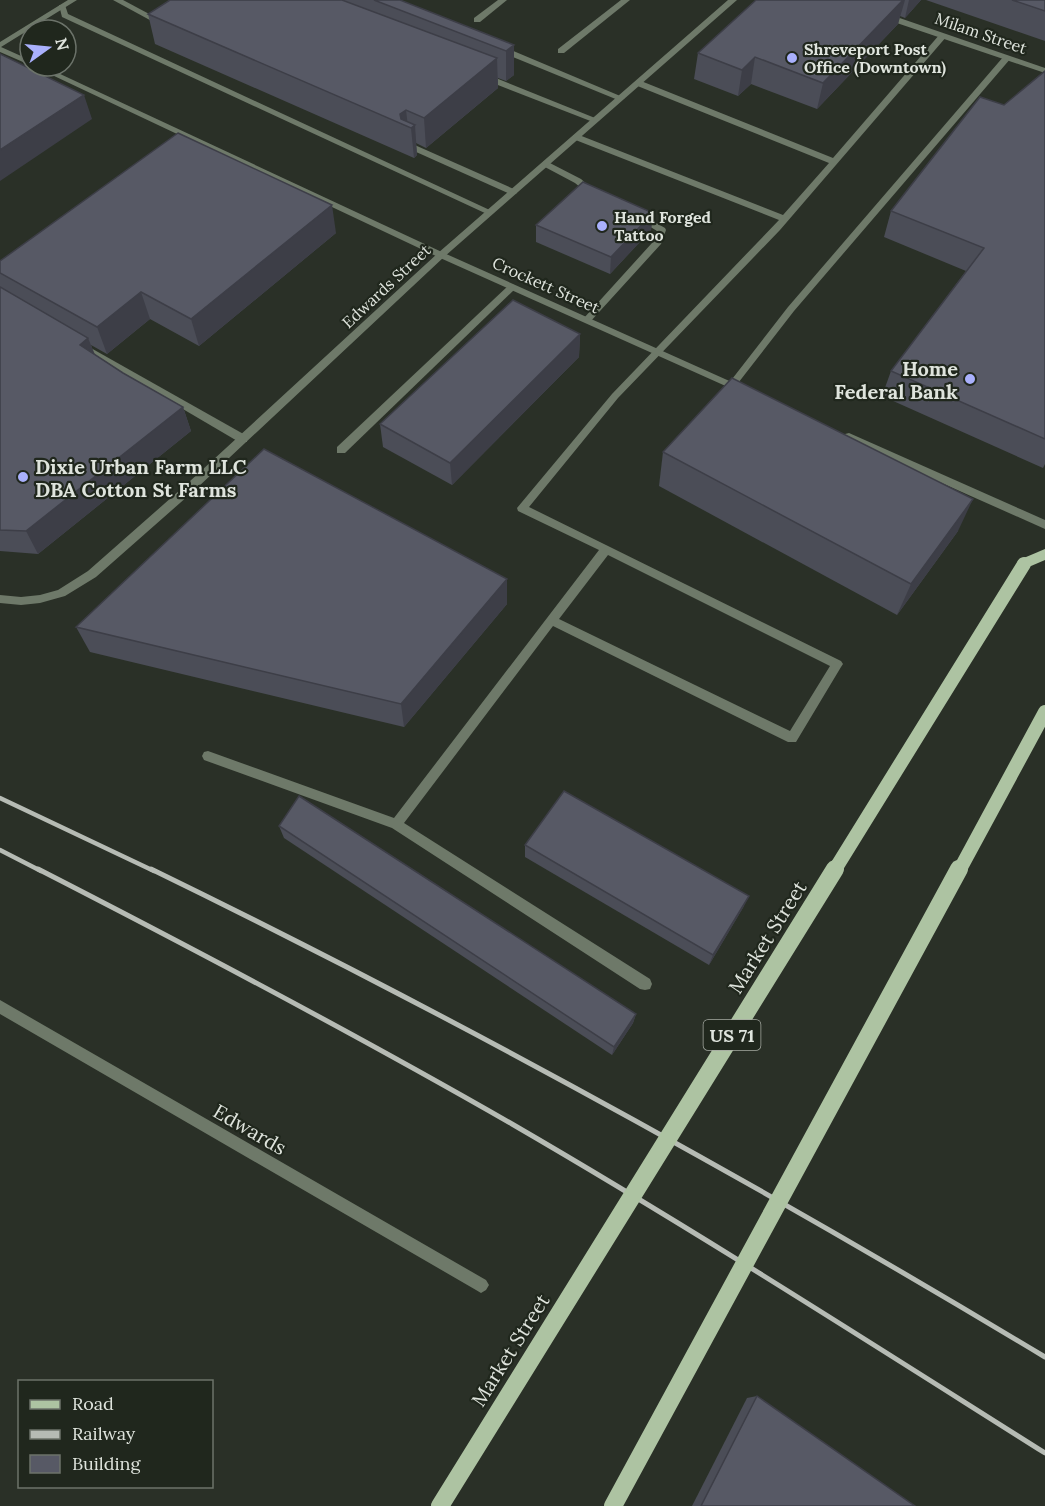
<svg xmlns="http://www.w3.org/2000/svg" width="1045" height="1506" font-family="Lora,serif">
	<style>
		.lines { fill: none; stroke-linecap: round; stroke-linejoin: round }
		.service { fill: #6e7969; fill-rule: evenodd }
		.minor { fill: #6e7969; fill-rule: evenodd }
		.tertiary { fill: #6e7969; fill-rule: evenodd }
		.primary { fill: #adc3a2; fill-rule: evenodd }
		.rail-far1 { stroke: #b6bbb4; stroke-width: 4.5 }
		.rail { stroke: #b6bbb4; stroke-width: 5 }
		.primary-bridge-far1 { stroke: #adc3a2; stroke-width: 14 }
		.primary-bridge { stroke: #adc3a2; stroke-width: 18 }
		.wall { fill: #4b4d57 }
		.shaded-wall { fill: #3d3e47 }
		.building { fill: #575965; stroke: #3d3e47; stroke-width: 1.5 }
		.poi-dot { fill: #a9b0fc; stroke: #20271d; stroke-width: 2 }
		.labels { text-anchor: middle; dominant-baseline: central; stroke-width: 4.5; stroke-linejoin: round; paint-order: stroke }
		.far-street-label { font-size: 16px; fill: #dfe4dd; stroke: #20271d }
		.far-poi-label { font-size: 16px; font-weight: bold; fill: #dfe4dd; stroke: #20271d; text-anchor: start }
		.shield { fill: #20271d; stroke: #a6aba3; stroke-width: 1.5 }
		.shield-label { font-size: 18px; font-weight: bold; fill: #dfe4dd }
		.poi-label { font-size: 20px; font-weight: bold; fill: #dfe4dd; stroke: #20271d; text-anchor: end }
		.street-label { font-size: 20px; fill: #dfe4dd; stroke: #20271d }
	</style>
	<rect width="100%" height="100%" fill="#2a3027"/>
	<g class="lines">
		<g class="service">
			<path d="M 113,0 L 123,0 L 166,23 L 159,25 Z"/>
			<path d="M 498,0 L 507,0 L 480,22 L 474,22 L 474,18 Z"/>
			<path d="M 621,0 L 630,0 L 564,53 L 558,53 L 558,49 Z"/>
			<path d="M 59,5 L 65,5 L 68,14 L 494,212 L 490,215 L 487,214 L 62,17 Z"/>
			<path d="M 940,34 L 947,36 L 780,230 L 618,398 L 529,507 L 841,661 L 843,664 L 841,667 L 796,742 L 788,742 L 553,626 L 404,823 L 650,979 L 652,984 L 650,989 L 645,990 L 640,989 L 392,828 L 204,760 L 202,756 L 204,752 L 208,751 L 394,818 L 599,550 L 518,511 L 517,508 L 612,394 L 779,220 L 573,139 L 573,135 L 579,135 L 783,215 L 829,163 L 635,85 L 635,81 L 641,81 L 833,158 ZM 608,555 L 830,666 L 790,731 L 559,619 Z"/>
			<path d="M 498,47 L 504,47 L 625,98 L 618,100 L 498,51 Z"/>
			<path d="M 1004,56 L 1011,58 L 794,311 L 735,387 L 729,387 L 729,383 L 788,307 Z"/>
			<path d="M 480,74 L 486,74 L 600,120 L 593,122 L 480,78 Z"/>
			<path d="M 408,142 L 516,190 L 517,192 L 516,194 L 510,194 L 405,147 L 404,145 Z"/>
			<path d="M 546,161 L 581,179 L 598,194 L 597,196 L 591,196 L 575,183 L 543,166 L 543,162 Z"/>
			<path d="M 639,213 L 665,228 L 666,230 L 661,244 L 590,322 L 584,322 L 584,318 L 652,243 L 657,231 L 636,218 L 636,214 Z"/>
			<path d="M 512,284 L 517,287 L 515,289 L 345,453 L 337,453 L 337,447 L 509,285 Z"/>
			<path d="M 82,343 L 247,436 L 247,442 L 239,442 L 79,348 L 79,344 Z"/>
		</g>
		<g class="minor">
			<path d="M 728,0 L 737,0 L 444,257 L 197,488 L 96,577 L 65,596 L 40,603 L 21,605 L 0,603 L 0,595 L 21,597 L 40,595 L 58,590 L 88,571 L 189,482 L 438,253 Z"/>
			<path d="M 0,1000 L 486,1280 L 489,1285 L 486,1290 L 481,1293 L 476,1290 L 0,1014 Z"/>
		</g>
		<g class="tertiary">
			<path d="M 68,0 L 77,0 L 1,47 L 30,60 L 30,65 L 0,52 L 0,42 Z"/>
			<path d="M 882,14 L 888,14 L 1045,68 L 1045,73 L 882,18 Z"/>
			<path d="M 33,66 L 43,66 L 444,253 L 745,388 L 747,390 L 745,392 L 739,392 L 438,257 Z"/>
			<path d="M 849,433 L 1045,520 L 1045,529 L 845,440 L 845,434 Z"/>
		</g>
		<path class="primary" d="M 1045,549 L 1045,560 L 1024,569 L 1019,568 L 1017,564 L 1019,560 Z"/>
		<g class="rail-far1">
			<path d="M 0,798 L 154,871"/>
			<path d="M 0,850 L 41,871"/>
		</g>
		<g class="rail">
			<path d="M 38,869 C 198,951 357,1035 512,1124 C 693,1229 869,1342 1045,1453"/>
			<path d="M 151,869 C 457,1018 754,1182 1045,1357"/>
		</g>
		<g class="primary-bridge-far1">
			<path d="M 834,871 L 1024,564"/>
			<path d="M 959,871 L 1045,712"/>
		</g>
		<g class="primary-bridge">
			<path d="M 440,1506 L 835,869"/>
			<path d="M 613,1506 L 959,869"/>
		</g>
	</g>
	<g class="wall">
		<path d="M 170,0 L 400,0 L 514,45 L 514,75 L 506,81 L 498,78 L 498,88 L 426,148 L 416,143 L 417,155 L 414,158 L 155,44 L 148,14 Z"/>
		<path d="M 756,0 L 921,0 L 905,18 L 900,16 L 898,24 L 817,109 L 751,84 L 738,96 L 694,79 L 698,53 Z"/>
		<path d="M 926,0 L 1045,0 L 1045,41 Z"/>
		<path d="M 1045,71 L 1045,464 L 1043,468 L 882,396 L 891,371 L 966,271 L 884,237 L 891,211 L 1004,105 Z"/>
		<path d="M 653,213 L 651,230 L 610,274 L 536,242 L 536,225 Z"/>
		<path d="M 336,233 L 199,346 L 150,319 L 107,354 L 91,345 L 94,354 L 123,373 L 183,407 L 191,431 L 38,554 L 0,551 L 0,261 Z"/>
		<path d="M 580,334 L 579,357 L 452,485 L 383,447 L 380,424 Z"/>
		<path d="M 663,452 L 958,531 L 897,615 L 659,486 Z"/>
		<path d="M 507,604 L 404,727 L 90,652 L 76,627 Z"/>
		<path d="M 279,826 L 636,1014 L 633,1023 L 612,1055 L 284,838 Z"/>
		<path d="M 525,845 L 744,906 L 709,965 L 525,857 Z"/>
		<path d="M 757,1396 L 915,1506 L 692,1506 L 747,1398 Z"/>
	</g>
	<g class="shaded-wall">
		<path d="M 903,0 L 905,0 L 898,24 L 817,109 L 823,83 Z"/>
		<path d="M 909,0 L 921,0 L 905,18 Z"/>
		<path d="M 514,45 L 514,75 L 506,81 L 506,51 Z"/>
		<path d="M 755,57 L 751,84 L 738,96 L 742,70 Z"/>
		<path d="M 497,58 L 498,88 L 426,148 L 424,118 Z"/>
		<path d="M 84,95 L 92,119 L 0,181 L 0,150 Z"/>
		<path d="M 406,110 L 408,127 L 401,124 L 400,114 Z"/>
		<path d="M 415,125 L 417,155 L 414,158 L 411,128 Z"/>
		<path d="M 332,205 L 336,233 L 199,346 L 191,319 Z"/>
		<path d="M 653,213 L 651,230 L 610,274 L 611,257 Z"/>
		<path d="M 141,292 L 150,319 L 107,354 L 97,327 Z"/>
		<path d="M 580,334 L 579,357 L 452,485 L 450,463 Z"/>
		<path d="M 88,338 L 98,362 L 80,345 Z"/>
		<path d="M 183,407 L 191,431 L 38,554 L 26,531 Z"/>
		<path d="M 973,499 L 958,531 L 897,615 L 911,584 Z"/>
		<path d="M 507,579 L 507,604 L 404,727 L 401,704 Z"/>
		<path d="M 749,896 L 744,906 L 709,965 L 713,955 Z"/>
		<path d="M 636,1014 L 633,1023 L 612,1055 L 614,1047 Z"/>
	</g>
	<g class="building">
		<path d="M 170,0 L 342,0 L 497,58 L 424,118 L 406,110 L 400,114 L 401,119 L 415,125 L 411,128 L 148,14 Z"/>
		<path d="M 374,0 L 400,0 L 514,45 L 506,51 Z"/>
		<path d="M 756,0 L 903,0 L 823,83 L 755,57 L 742,70 L 698,53 Z"/>
		<path d="M 1012,0 L 1045,0 L 1045,11 Z"/>
		<path d="M 0,54 L 84,95 L 0,150 Z"/>
		<path d="M 1045,71 L 1045,439 L 891,371 L 984,248 L 891,211 L 980,97 L 1004,105 Z"/>
		<path d="M 178,133 L 332,205 L 191,319 L 141,292 L 97,327 L 0,273 L 0,261 Z"/>
		<path d="M 583,182 L 653,213 L 611,257 L 536,225 Z"/>
		<path d="M 0,287 L 88,338 L 80,345 L 123,373 L 183,407 L 26,531 L 0,530 Z"/>
		<path d="M 513,300 L 580,334 L 450,463 L 380,424 Z"/>
		<path d="M 732,378 L 973,499 L 911,584 L 663,452 Z"/>
		<path d="M 264,449 L 507,579 L 401,704 L 76,627 Z"/>
		<path d="M 564,791 L 749,896 L 713,955 L 525,845 Z"/>
		<path d="M 299,796 L 636,1014 L 614,1047 L 279,826 Z"/>
		<path d="M 757,1396 L 915,1506 L 701,1506 Z"/>
	</g>
	<g class="poi-dot">
		<circle cx="792" cy="58" r="6"/>
		<circle cx="602" cy="226" r="6"/>
		<circle cx="970" cy="379" r="6"/>
		<circle cx="23" cy="477" r="6"/>
	</g>
	<g class="labels">
		<g class="far-street-label">
			<text transform="translate(981 33) rotate(19)">Milam Street</text>
			<text transform="translate(546 285) rotate(24)">Crockett Street</text>
			<text transform="translate(386 286) rotate(-43)">Edwards Street</text>
		</g>
		<g class="far-poi-label">
			<text x="804" y="49">Shreveport Post<tspan x="804" dy="18">Office (Downtown)</tspan></text>
			<text x="614" y="217">Hand Forged<tspan x="614" dy="18">Tattoo</tspan></text>
		</g>
		<rect class="shield" x="703.5" y="1020" width="57" height="30" rx="4.5"/>
		<g class="shield-label">
			<text x="732" y="1035">US 71</text>
		</g>
		<g class="poi-label">
			<text x="958" y="368">Home<tspan x="958" dy="23">Federal Bank</tspan></text>
			<text x="35" y="466" text-anchor="start">Dixie Urban Farm LLC<tspan x="35" dy="23">DBA Cotton St Farms</tspan></text>
		</g>
		<g class="street-label">
			<text transform="translate(767 937) rotate(-58)">Market Street</text>
			<text transform="translate(250 1129) rotate(30)">Edwards</text>
			<text transform="translate(510 1350) rotate(-58)">Market Street</text>
		</g>
	</g>
	<rect x="18" y="1380" width="195" height="108" fill="#20271d" stroke="#6c736a" stroke-width="1.5"/>
	<rect x="30" y="1400" width="30" height="9" fill="#adc3a2" stroke="#6c736a" stroke-width="1.5"/>
	<text x="72" y="1410" font-size="18" fill="#dfe4dd">Road</text>
	<rect x="30" y="1430" width="30" height="9" fill="#b6bbb4" stroke="#6c736a" stroke-width="1.5"/>
	<text x="72" y="1440" font-size="18" fill="#dfe4dd">Railway</text>
	<rect x="30" y="1455" width="30" height="18" fill="#575965" stroke="#6c736a" stroke-width="1.5"/>
	<text x="72" y="1470" font-size="18" fill="#dfe4dd">Building</text>
	<g transform="translate(48 48) rotate(75)"><circle r="28" fill="#20271d" stroke="#6c736a" stroke-width="1.5"/>
	<path d="M0-4.5L10 22L0 15L-10 22Z" fill="#a9b0fc"/>
	<text y="-9" font-size="16" font-weight="bold" text-anchor="middle" fill="#dfe4dd">N</text>
	</g>
</svg>
